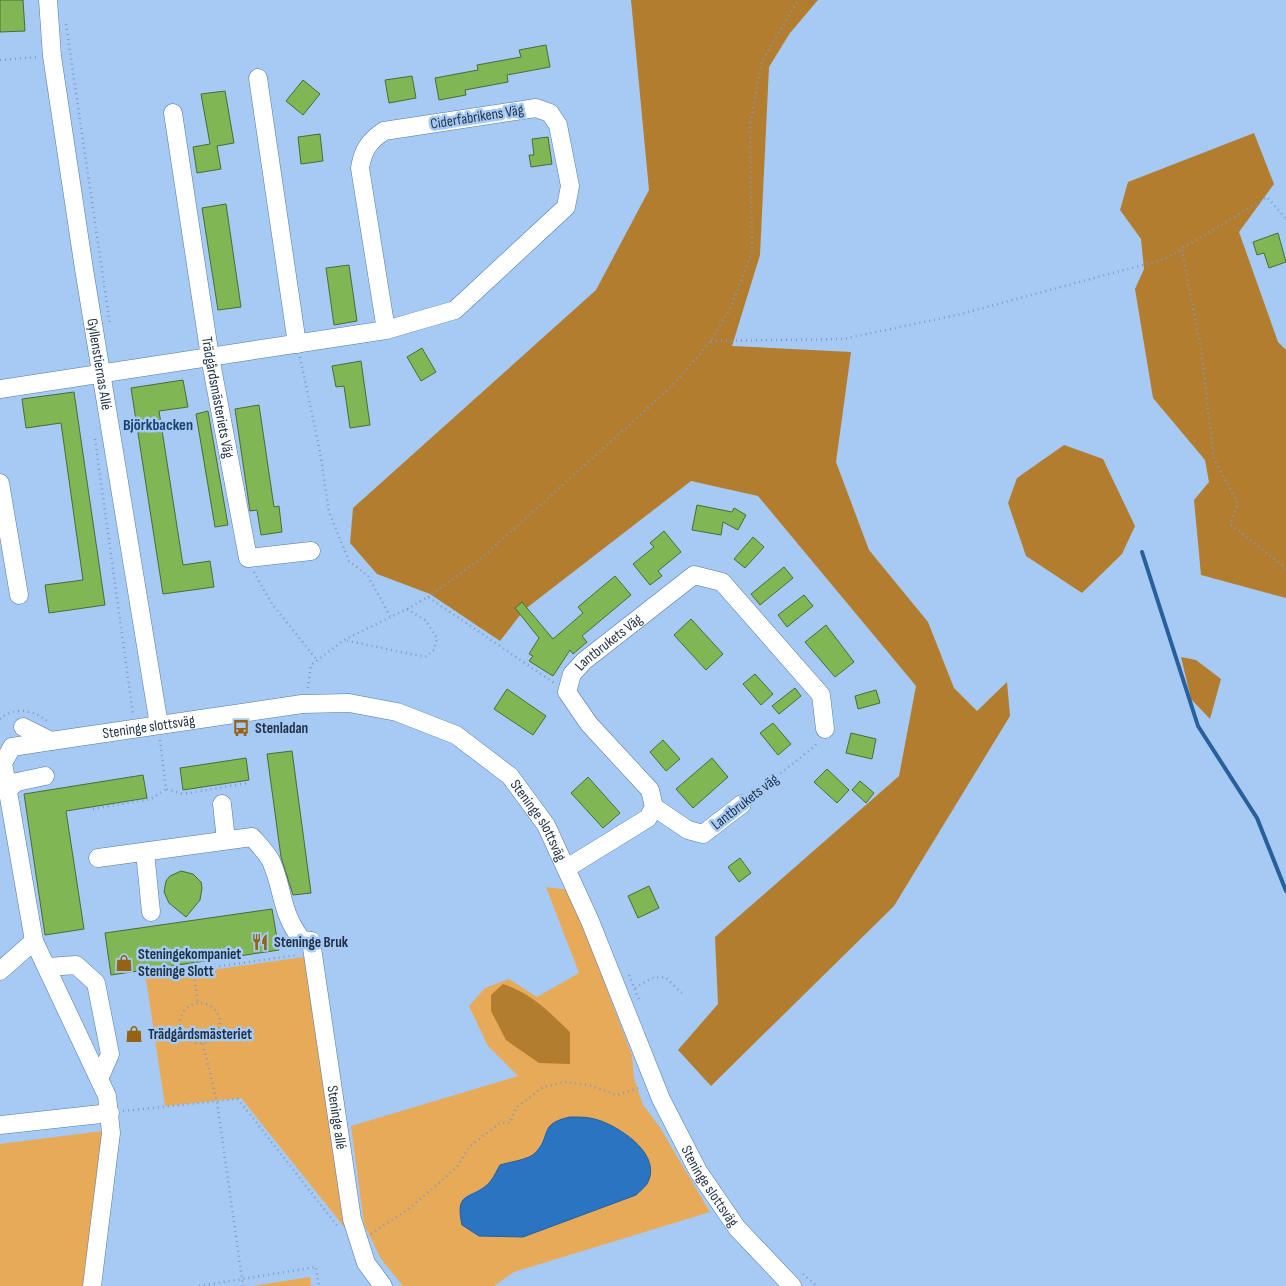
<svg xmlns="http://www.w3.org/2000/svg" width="1286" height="1286" font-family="'Sofia Sans Condensed',sans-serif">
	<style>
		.green { fill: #e7aa58; fill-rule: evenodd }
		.forest { fill: #b27d2f }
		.water { fill: #2a74c2; stroke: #27609c }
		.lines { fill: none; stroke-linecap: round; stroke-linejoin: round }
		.stream { stroke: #27609c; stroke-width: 4 }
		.building { fill: #80b654; stroke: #4c6b34 }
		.minor-casing { stroke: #4f79a9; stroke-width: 19 }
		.path { stroke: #7d9bbe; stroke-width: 2.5; stroke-dasharray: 1 4; stroke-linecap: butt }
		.minor { stroke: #fff; stroke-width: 18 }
		.labels { text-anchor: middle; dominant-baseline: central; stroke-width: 5; stroke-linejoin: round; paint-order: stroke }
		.street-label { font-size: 15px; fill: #1f3145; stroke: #a7caf4 }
		.poi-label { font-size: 15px; font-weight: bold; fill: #1f3145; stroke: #a7caf4; text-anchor: start }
		.neighbourhood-label { font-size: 16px; font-weight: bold; fill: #1a436f; stroke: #a7caf4 }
	</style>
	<rect width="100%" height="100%" fill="#a7caf4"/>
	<g class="green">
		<path d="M 546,887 L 569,890 L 632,1055 L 634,1078 L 643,1105 L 659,1126 L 710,1212 L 514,1272 L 494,1286 L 403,1286 L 381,1259 L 364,1224 L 351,1126 L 518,1076 L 488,1046 L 469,1006 L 485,988 L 509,979 L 537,997 L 579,973 ZM 570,1117 C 603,1117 637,1132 649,1164 L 463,1199 C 478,1190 525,1164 535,1153 C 551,1134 540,1124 570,1117 Z"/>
		<path d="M 311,956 L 353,1238 L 241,1098 L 165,1106 L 146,979 Z"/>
		<path d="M 102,1131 L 85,1286 L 0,1286 L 0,1144 Z"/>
		<path d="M 310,1277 L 311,1286 L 252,1286 Z"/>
	</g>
	<g class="forest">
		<path d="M 631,0 L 818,0 L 790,33 L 769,67 L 760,255 L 732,346 L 851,352 L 836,462 L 869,550 L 928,622 L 954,688 L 977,711 L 1007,682 L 1010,716 L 894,906 L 711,1086 L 678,1050 L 718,1004 L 715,937 L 899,776 L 916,686 L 758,496 L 691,481 L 524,610 L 500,641 L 430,594 L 377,574 L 350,543 L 353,508 L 596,290 L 649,190 Z"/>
		<path d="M 1254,133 L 1274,184 L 1239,232 L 1278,342 L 1286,350 L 1286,598 L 1201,575 L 1194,500 L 1209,482 L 1205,460 L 1153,398 L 1135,289 L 1144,269 L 1141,239 L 1120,210 L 1128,182 Z"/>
		<path d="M 1064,445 L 1103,459 L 1135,526 L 1122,554 L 1082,593 L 1026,556 L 1008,503 L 1017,478 Z"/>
		<path d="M 1181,657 L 1196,660 L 1221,679 L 1210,719 L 1191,699 Z"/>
		<path d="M 503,984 C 531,993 549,1012 570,1032 L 570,1064 L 539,1063 L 506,1040 L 491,1011 L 491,995 Z"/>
	</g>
	<path class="water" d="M 570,1117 C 581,1117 591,1117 601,1121 C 623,1129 663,1156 647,1184 C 644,1188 639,1192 636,1195 L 523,1237 L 479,1236 L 462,1225 C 454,1189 472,1201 490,1182 C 494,1177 497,1170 500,1165 C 509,1162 527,1160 534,1154 C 553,1136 537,1124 570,1117 Z"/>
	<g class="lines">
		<path class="stream" d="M 1142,552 L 1198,726 L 1257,818 L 1286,891"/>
	</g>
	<g class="building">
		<path d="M 0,0 L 23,0 L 25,31 L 0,32 Z"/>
		<path d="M 546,45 L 550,67 L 507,75 L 508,82 L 465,90 L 466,95 L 439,100 L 435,78 L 478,70 L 477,65 L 521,57 L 519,50 Z"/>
		<path d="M 412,76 L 416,98 L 389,103 L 385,80 Z"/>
		<path d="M 303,80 L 320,94 L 303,115 L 286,101 Z"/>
		<path d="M 225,91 L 234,143 L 217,146 L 221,169 L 197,173 L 193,147 L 210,144 L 201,94 Z"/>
		<path d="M 320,134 L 323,161 L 301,164 L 298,137 Z"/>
		<path d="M 548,137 L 552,164 L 531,167 L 529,155 L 534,155 L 532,139 Z"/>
		<path d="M 226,204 L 241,307 L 218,310 L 202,208 Z"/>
		<path d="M 1278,233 L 1286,262 L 1269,268 L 1264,253 L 1257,255 L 1253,242 Z"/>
		<path d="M 349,265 L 357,321 L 334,325 L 326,268 Z"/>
		<path d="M 422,348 L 436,372 L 421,381 L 407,357 Z"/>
		<path d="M 361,361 L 370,425 L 350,428 L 344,386 L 336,387 L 332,366 Z"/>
		<path d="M 183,380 L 188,407 L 159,411 L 183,565 L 210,561 L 214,587 L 163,594 L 131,388 Z"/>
		<path d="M 74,392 L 105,605 L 49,613 L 45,585 L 83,580 L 61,423 L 26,428 L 22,399 Z"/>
		<path d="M 259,405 L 274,507 L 279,506 L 282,532 L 261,535 L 257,510 L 250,511 L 235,409 Z"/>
		<path d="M 208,411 L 228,525 L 215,527 L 196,414 Z"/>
		<path d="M 697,505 L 732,512 L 734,508 L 746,515 L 738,530 L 723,522 L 721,535 L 692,530 Z"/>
		<path d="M 664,531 L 681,552 L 658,571 L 662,576 L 650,585 L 633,564 L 654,547 L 650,543 Z"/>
		<path d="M 753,537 L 764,547 L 745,568 L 734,559 Z"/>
		<path d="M 784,567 L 793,578 L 760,605 L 751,594 Z"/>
		<path d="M 615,576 L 631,595 L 582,636 L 587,642 L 573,654 L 570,650 L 553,676 L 529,661 L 533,656 L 529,654 L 539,638 L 515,608 L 522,602 L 553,639 L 583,613 L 578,607 Z"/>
		<path d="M 804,595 L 813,606 L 787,627 L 778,615 Z"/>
		<path d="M 691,619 L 723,654 L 706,670 L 674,635 Z"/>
		<path d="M 826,625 L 854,662 L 835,677 L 805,642 Z"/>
		<path d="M 755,674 L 773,694 L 761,705 L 743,684 Z"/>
		<path d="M 795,688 L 801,696 L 779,714 L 772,706 Z"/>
		<path d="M 507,689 L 546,716 L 533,735 L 494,709 Z"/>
		<path d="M 876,690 L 880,703 L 858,709 L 855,696 Z"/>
		<path d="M 773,723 L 791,744 L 778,755 L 760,733 Z"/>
		<path d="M 851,733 L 876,739 L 872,759 L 846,753 Z"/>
		<path d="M 663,740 L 680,759 L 666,771 L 650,752 Z"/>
		<path d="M 292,751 L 311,893 L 293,895 L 281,857 L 267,754 Z"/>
		<path d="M 246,758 L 249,780 L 183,790 L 180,768 Z"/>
		<path d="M 712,758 L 728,777 L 693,808 L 676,789 Z"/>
		<path d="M 827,769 L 849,790 L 837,803 L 814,782 Z"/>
		<path d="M 143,775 L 147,798 L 66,811 L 84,929 L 45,935 L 24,794 Z"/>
		<path d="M 588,777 L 620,813 L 603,828 L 571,793 Z"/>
		<path d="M 860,781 L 874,793 L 866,803 L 852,790 Z"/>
		<path d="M 740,858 L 751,873 L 739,882 L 728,867 Z"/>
		<path d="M 181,871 L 193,874 L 201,882 L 202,888 L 200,900 L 186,917 L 169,903 L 164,892 L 166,881 L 170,876 Z"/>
		<path d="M 649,886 L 659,908 L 638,918 L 628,896 Z"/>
		<path d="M 272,909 L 279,950 L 111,975 L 105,933 Z"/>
	</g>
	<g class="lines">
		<g class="minor-casing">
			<g id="minor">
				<path id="s1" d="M 48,0 L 52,56 L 84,269 L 159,725"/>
				<path d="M 258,78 L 297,344"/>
				<path id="s2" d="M 173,113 L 210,357 L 248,558 L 311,551"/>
				<path d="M 0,389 L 386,330 L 455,310 L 566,207 L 570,186 L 558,125 L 550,113 L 536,108 L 384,131 C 369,141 363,150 360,168 L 386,330"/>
				<path d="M 0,483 L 19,595"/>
				<path id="s3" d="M 23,727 L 51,741 L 302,704 L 349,703 L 397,712 L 456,735 L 510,776 L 546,825 L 590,921 L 661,1099 L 698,1171 L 737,1228 L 792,1286"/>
				<path d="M 51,741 L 12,747 L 3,763 L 34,941 L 107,1096 L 111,1133 L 92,1286"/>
				<path d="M 7,790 L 17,782 L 45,776"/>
				<path d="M 222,804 L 226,840"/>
				<path d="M 654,807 L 688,830 L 703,834 L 742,804"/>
				<path d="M 145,852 L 151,912"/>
				<path id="s4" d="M 98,858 L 252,837 C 258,844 267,853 271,861 C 284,890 280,912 302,940 L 311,941 L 352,1219 L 366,1263 L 383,1286"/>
				<path id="s5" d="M 567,868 L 648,818 L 654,807 L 650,790 L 589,724 L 567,692 L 572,674 L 584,661 L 694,575 L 722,582 L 821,695 L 825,729"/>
				<path d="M 48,967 L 76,965 L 96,983 L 110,1054 L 100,1077"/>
				<path d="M 0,971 L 34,941"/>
				<path d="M 0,1125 L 110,1113"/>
			</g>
		</g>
		<g class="path">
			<path d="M 66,24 L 110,325"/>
			<path d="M 0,60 L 38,57"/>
			<path d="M 1182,250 L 1201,349 L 1214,459 L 1238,504 L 1230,524 L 1286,568"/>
			<path d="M 711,341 L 843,339 L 957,315 L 1165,259 L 1267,197 L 1286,219"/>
			<path d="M 300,357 L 320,452 L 329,512 L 349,561 L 368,576 L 390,616"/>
			<path d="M 95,439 L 133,714"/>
			<path d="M 254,572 L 272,604 L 317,660"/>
			<path d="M 428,597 L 483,557 L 671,387 L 711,341 L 731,307 L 752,252 L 750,125 L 762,61 L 798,0"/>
			<path d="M 407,609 L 428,597 L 554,683"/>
			<path d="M 308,688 L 311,665 L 344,640 L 407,609 L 425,620 L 437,638 L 434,650 L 425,657 L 344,640"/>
			<path d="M 0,719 C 15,706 33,710 47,721"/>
			<path d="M 160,740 L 166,789 L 183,794 L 248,783"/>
			<path d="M 753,795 L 815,746 L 818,741"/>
			<path d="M 93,809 L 151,799 L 166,789"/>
			<path d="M 193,970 L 198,1003"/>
			<path d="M 629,975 L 639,1000"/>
			<path d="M 145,977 L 297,955"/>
			<path d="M 635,988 L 652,978 L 665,977 L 682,993"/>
			<circle cx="200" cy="1023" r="20"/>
			<path d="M 203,1044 L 217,1102 L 243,1286"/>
			<path d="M 123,1111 L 238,1099 L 338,1227"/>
			<path d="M 371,1234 L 410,1208 L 457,1167 L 469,1147 L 500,1123 L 510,1123 L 516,1108 L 543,1087 L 565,1082 L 589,1085 L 617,1095 L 642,1087"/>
			<path d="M 803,1274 L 817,1286"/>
			<path d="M 199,1286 L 316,1267 L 319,1286"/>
		</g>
		<use href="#minor" class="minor"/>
	</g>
	<defs>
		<g id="bus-bare" transform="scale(1.35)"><path d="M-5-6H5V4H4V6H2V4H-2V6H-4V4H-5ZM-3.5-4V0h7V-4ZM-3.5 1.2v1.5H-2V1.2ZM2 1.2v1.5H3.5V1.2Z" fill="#946314" stroke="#a7caf4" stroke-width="2.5" paint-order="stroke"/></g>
		<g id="restaurant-bare" transform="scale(1.35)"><path d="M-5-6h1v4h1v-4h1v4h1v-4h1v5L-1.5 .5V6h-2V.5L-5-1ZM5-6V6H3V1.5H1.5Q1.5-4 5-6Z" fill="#946314" stroke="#a7caf4" stroke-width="2.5" paint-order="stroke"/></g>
		<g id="shop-bare" transform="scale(1.35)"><path d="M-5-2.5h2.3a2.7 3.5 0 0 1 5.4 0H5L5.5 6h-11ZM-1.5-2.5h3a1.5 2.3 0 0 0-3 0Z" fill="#946314" stroke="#a7caf4" stroke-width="2.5" paint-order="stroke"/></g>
	</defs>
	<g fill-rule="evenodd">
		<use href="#bus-bare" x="241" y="728"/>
		<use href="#restaurant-bare" x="260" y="942"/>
		<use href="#shop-bare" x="124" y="963"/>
		<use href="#shop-bare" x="134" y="1034"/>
	</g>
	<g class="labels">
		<g class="street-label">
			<text transform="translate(477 117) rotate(-9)">Ciderfabrikens Väg</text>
			<text stroke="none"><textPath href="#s1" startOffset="368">Gyllenstiernas Allé</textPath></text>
			<text stroke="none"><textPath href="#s2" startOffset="288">Trädgårdsmästeriets Väg</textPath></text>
			<text stroke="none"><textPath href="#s5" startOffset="321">Lantbrukets Väg</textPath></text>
			<text stroke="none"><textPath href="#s3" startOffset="130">Steninge slottsväg</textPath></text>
			<text transform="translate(745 802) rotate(-38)">Lantbrukets väg</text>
			<text stroke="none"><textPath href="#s3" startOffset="565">Steninge slottsväg</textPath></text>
			<text stroke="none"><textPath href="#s4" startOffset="459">Steninge allé</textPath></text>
			<text stroke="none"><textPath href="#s3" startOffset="970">Steninge slottsväg</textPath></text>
		</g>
		<g class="poi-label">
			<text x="255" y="728">Stenladan</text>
			<text x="274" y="942">Steninge Bruk</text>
			<text x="138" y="954">Steningekompaniet<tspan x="138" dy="17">Steninge Slott</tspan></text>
			<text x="148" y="1034">Trädgårdsmästeriet</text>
		</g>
		<g class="neighbourhood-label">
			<text x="158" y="425">Björkbacken</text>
		</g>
	</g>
</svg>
